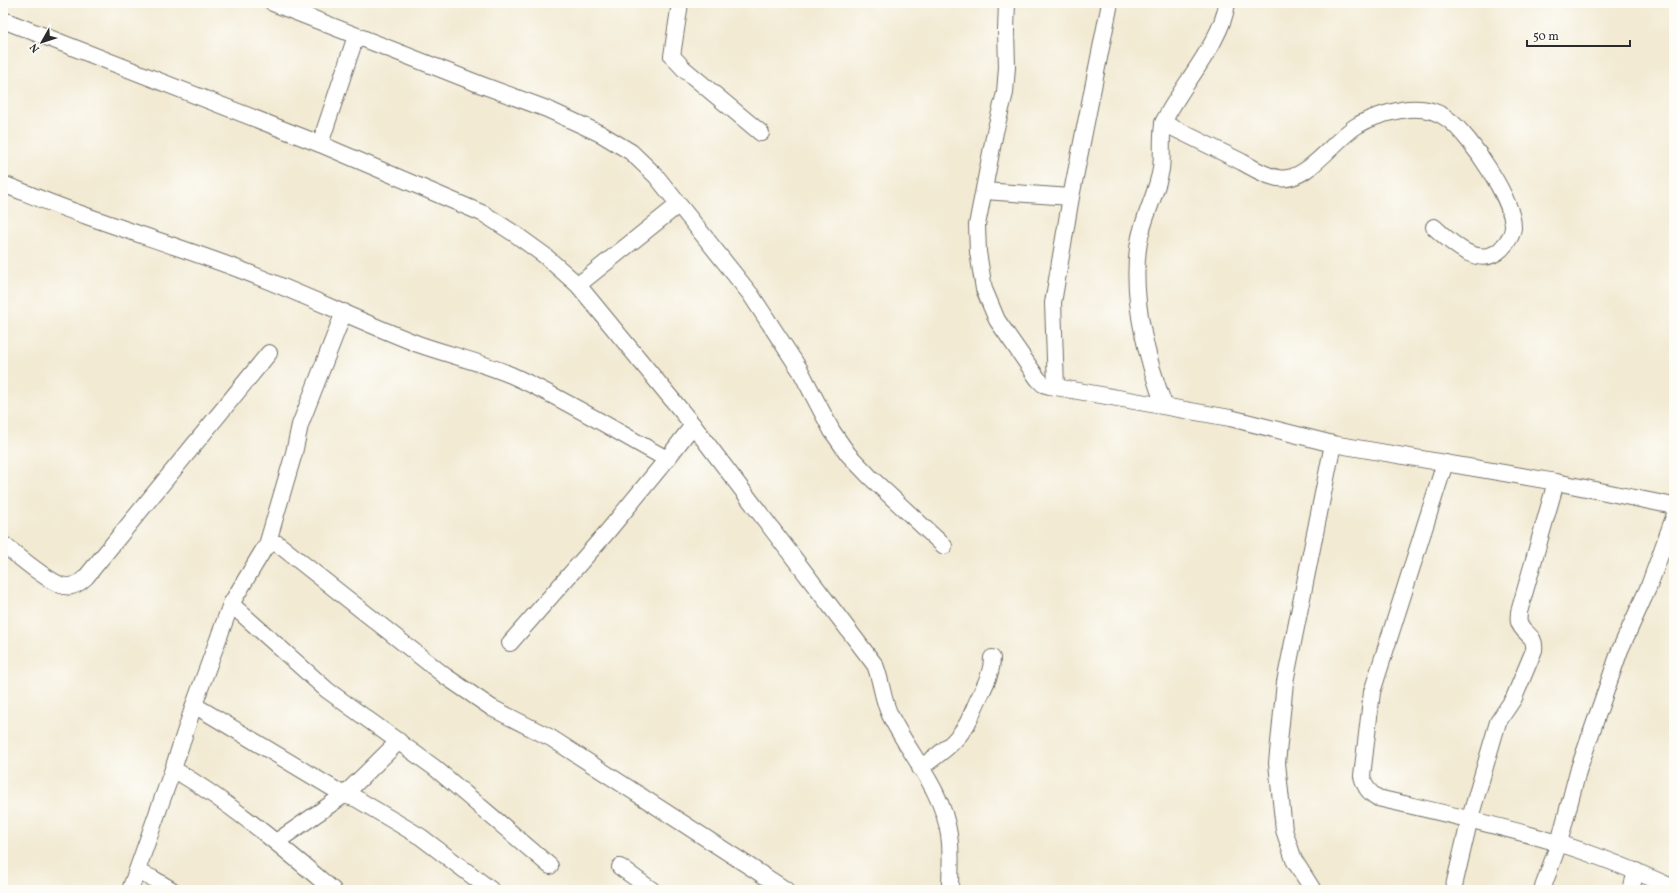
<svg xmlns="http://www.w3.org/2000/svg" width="1677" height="893" font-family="Vollkorn,serif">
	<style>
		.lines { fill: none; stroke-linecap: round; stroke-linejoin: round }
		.minor-casing { stroke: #716e66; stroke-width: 18 }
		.minor { stroke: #fff; stroke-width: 16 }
	</style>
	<rect width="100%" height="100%" fill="#fdfcf7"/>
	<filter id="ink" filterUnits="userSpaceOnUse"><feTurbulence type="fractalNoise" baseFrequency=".025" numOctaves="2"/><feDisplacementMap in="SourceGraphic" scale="8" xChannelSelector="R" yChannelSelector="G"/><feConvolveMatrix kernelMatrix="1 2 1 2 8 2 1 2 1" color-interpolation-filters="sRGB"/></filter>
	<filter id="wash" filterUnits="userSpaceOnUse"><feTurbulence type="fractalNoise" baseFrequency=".012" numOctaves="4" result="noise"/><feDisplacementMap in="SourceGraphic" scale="16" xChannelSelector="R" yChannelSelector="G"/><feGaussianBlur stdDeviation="0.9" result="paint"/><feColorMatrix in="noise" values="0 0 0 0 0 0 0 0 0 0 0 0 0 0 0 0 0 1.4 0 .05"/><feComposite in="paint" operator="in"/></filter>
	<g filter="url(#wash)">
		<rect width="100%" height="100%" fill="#f2ead3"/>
	</g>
	<g filter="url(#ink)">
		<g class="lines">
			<g class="minor-casing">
				<g id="minor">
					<path d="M 273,3 L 479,84 L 547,109 L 601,134 L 631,152 L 656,176 L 751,295 L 800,370 L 832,431 L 848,454 L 870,477 L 944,546"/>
					<path d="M 680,3 L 672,56 L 684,69 L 761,133"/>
					<path d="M 1007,3 L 1006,30 L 1007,67 L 1005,93 L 995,132 L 977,225 L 978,252 L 984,289 L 997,320 L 1038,379 L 1043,384 L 1050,386 L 1230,418 L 1333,444 L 1556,482 L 1674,506"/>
					<path d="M 3,20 L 320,144 L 484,214 L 515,234 L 544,255 L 578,285 L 693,425 L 875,665 C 882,682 882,699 890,715 C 909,754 943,790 949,835 C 952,853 950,872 950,890"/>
					<path d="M 1163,123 C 1190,136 1216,149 1242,162 C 1253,168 1265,176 1278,178 C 1306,184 1335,138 1358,125 C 1371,117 1386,113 1401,110 C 1419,107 1435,109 1449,120 C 1471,137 1514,201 1513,228 C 1512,237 1507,243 1501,249 C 1479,270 1452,243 1434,227"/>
					<path d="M 320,144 L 356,36"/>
					<path d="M 3,184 C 29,194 54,205 81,214 C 134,233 188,250 241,270 C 301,293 359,321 418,344 C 449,355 481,362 511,375 C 565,399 615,431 667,459 L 693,425"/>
					<path d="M 984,191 L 1071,197"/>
					<path d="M 578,285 L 678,205"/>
					<path d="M 1056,387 L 1053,303 L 1071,197 L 1110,3"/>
					<path d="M 1164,405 C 1146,356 1130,295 1139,242 C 1143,217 1157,194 1161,169 C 1163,156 1160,131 1164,121 C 1181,86 1223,40 1227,3"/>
					<path d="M 1445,463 L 1372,692 L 1362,776 C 1365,787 1368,792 1378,798 C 1438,812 1499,825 1558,843 C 1597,855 1636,871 1674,888"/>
					<path d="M 3,544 C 17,555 46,580 61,585 C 71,589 80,583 86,577 L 269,353"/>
					<path d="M 267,545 L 294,453 L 300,425 L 344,312"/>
					<path d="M 231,604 L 327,690 L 435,768 L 550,866"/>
					<path d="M 510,643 L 608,531 L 667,459"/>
					<path d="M 194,705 L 344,795 L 357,799 L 421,837 L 491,890"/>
					<path d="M 920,768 C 938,755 956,743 967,724 C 972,715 975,705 980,696 C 986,683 992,672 992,658"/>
					<path d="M 173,769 C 231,803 282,847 333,890"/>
					<path d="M 276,842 L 344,795 L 399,741"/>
					<path d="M 620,867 L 652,890"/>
					<path d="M 137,872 L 152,878 L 172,890"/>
					<path d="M 130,890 L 173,769 L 194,705 L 231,604 L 264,549 L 272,543 L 278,544 L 445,676 L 492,708 L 551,738 L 786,890"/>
					<path d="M 1313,890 L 1294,860 L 1284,830 L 1277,763 L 1285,682 L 1333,444"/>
					<path d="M 1453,890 L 1470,818 L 1498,722 L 1514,698 L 1534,650 C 1536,634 1523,635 1519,622 C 1518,619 1519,615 1519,612 L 1556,482"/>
					<path d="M 1542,890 L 1559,843 L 1578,771 L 1620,650 L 1649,586 L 1674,517"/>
					<path d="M 1631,890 L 1636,871"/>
				</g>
			</g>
			<use href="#minor" class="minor"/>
		</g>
	</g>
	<rect width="1677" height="893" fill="none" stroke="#fdfcf7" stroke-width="16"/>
	<g transform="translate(42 42) rotate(231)" stroke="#fdfcf7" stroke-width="3" paint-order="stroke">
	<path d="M0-3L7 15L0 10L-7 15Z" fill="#2b2b2b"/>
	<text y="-6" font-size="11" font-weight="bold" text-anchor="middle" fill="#2b2b2b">N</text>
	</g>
	<path d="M1527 40v6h103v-6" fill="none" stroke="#2b2b2b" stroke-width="2"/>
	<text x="1533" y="40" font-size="12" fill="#2b2b2b" stroke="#fdfcf7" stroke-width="3" paint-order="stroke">50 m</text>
</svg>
